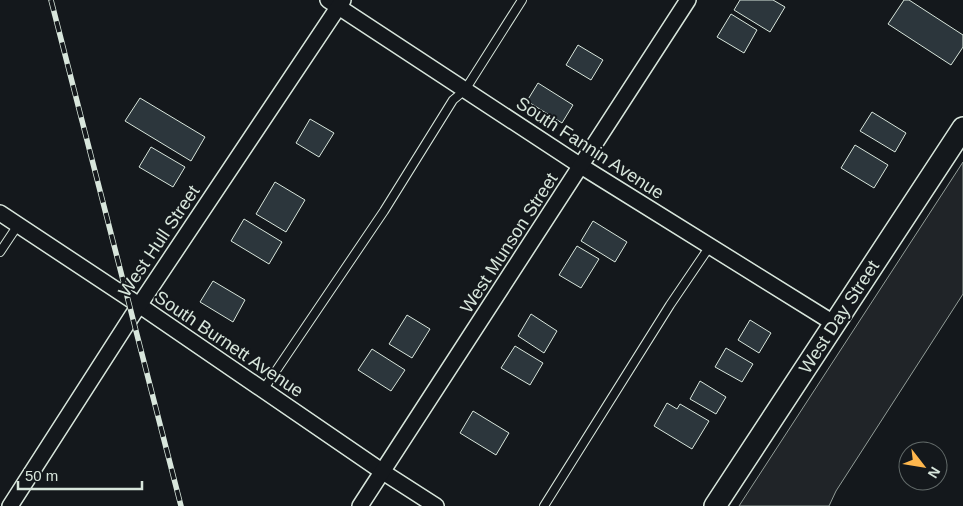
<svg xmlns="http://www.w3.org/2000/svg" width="963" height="506" font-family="Arial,sans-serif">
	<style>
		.green { fill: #202428; stroke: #939e99 }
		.building { fill: #2c363c; stroke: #d8e6dc }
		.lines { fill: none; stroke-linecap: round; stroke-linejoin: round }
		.lane-casing { stroke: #d8e6dc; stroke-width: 10 }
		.street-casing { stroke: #d8e6dc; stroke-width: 18 }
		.secondary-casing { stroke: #d8e6dc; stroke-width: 24 }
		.lane { stroke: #14181c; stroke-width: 8 }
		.street { stroke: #14181c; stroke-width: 15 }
		.secondary { stroke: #14181c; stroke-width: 21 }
		.rail-casing { stroke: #d8e6dc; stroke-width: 5.5 }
		.rail { stroke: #14181c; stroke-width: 4; stroke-dasharray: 11; stroke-linecap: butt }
		.labels { text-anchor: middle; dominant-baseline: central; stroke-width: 4; stroke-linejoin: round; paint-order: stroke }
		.street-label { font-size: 18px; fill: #d8e6dc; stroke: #14181c }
	</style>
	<rect width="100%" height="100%" fill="#14181c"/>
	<path class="green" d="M 963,162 L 963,294 L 836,491 L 829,506 L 739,506 Z"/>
	<g class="building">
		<path d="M 740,0 L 773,0 L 785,7 L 770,32 L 734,10 Z"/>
		<path d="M 904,0 L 909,0 L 963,35 L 963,47 L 951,65 L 888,24 Z"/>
		<path d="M 731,14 L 757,30 L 744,53 L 717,37 Z"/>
		<path d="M 578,45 L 603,60 L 591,80 L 566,65 Z"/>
		<path d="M 538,83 L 573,105 L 562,123 L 527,101 Z"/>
		<path d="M 140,98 L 205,137 L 191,161 L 125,121 Z"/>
		<path d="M 872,112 L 906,133 L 895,152 L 860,131 Z"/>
		<path d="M 310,119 L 334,133 L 319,157 L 296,143 Z"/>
		<path d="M 855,145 L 888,165 L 874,188 L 841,168 Z"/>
		<path d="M 151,147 L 185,167 L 173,187 L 139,167 Z"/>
		<path d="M 275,182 L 305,200 L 286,232 L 256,214 Z"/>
		<path d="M 244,219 L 282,242 L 269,264 L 231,241 Z"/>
		<path d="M 593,221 L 627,242 L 615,262 L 581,241 Z"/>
		<path d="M 577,246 L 599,259 L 581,288 L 559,275 Z"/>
		<path d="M 213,281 L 245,300 L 233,322 L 200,302 Z"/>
		<path d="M 531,314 L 557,331 L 544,353 L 518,336 Z"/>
		<path d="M 407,315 L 430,329 L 412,358 L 389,344 Z"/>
		<path d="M 750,320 L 771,333 L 759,353 L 738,340 Z"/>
		<path d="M 515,346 L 543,363 L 530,385 L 501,368 Z"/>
		<path d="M 726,348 L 753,364 L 742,382 L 715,367 Z"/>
		<path d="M 372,349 L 405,370 L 391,391 L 358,370 Z"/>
		<path d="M 700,381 L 726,397 L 716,414 L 690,399 Z"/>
		<path d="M 667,403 L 677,409 L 680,404 L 709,421 L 692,449 L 654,426 Z"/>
		<path d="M 473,411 L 509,433 L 496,455 L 460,433 Z"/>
	</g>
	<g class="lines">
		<g class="lane-casing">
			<g id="lane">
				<path d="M 0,252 L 18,225"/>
				<path d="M 263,390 L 384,211 L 453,100 L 465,90 L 522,0"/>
				<path d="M 544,506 L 670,305 L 710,246"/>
			</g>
		</g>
		<g class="street-casing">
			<g id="street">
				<path d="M 328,0 L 581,166 L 835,324"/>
				<path d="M 0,213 L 139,305 L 383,472 L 436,506"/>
				<path d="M 10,506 L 132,316 L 343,0"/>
				<path d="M 360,506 L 688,0"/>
			</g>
		</g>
		<g class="secondary-casing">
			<path id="secondary" d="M 715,506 L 963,128"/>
		</g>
		<use href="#lane" class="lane"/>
		<use href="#street" class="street"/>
		<use href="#secondary" class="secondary"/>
		<g class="rail-casing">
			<path id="rail" d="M 51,0 L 181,506"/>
		</g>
		<use href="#rail" class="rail"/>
	</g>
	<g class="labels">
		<g class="street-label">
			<text transform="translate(590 148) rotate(33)">South Fannin Avenue</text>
			<text transform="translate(159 241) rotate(-56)">West Hull Street</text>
			<text transform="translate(509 243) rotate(-57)">West Munson Street</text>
			<text transform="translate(839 317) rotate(-57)">West Day Street</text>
			<text transform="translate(229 344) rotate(34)">South Burnett Avenue</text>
		</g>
	</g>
	<g transform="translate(923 466) rotate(121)"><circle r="24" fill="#14181c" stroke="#626a69"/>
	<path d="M0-4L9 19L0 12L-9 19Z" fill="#ffb74d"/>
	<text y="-8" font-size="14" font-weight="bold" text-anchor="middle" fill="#d8e6dc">N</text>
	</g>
	<path d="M18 481v8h124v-8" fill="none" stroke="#d8e6dc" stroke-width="2.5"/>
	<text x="25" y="481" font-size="15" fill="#d8e6dc" stroke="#14181c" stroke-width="4" paint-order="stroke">50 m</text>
</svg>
